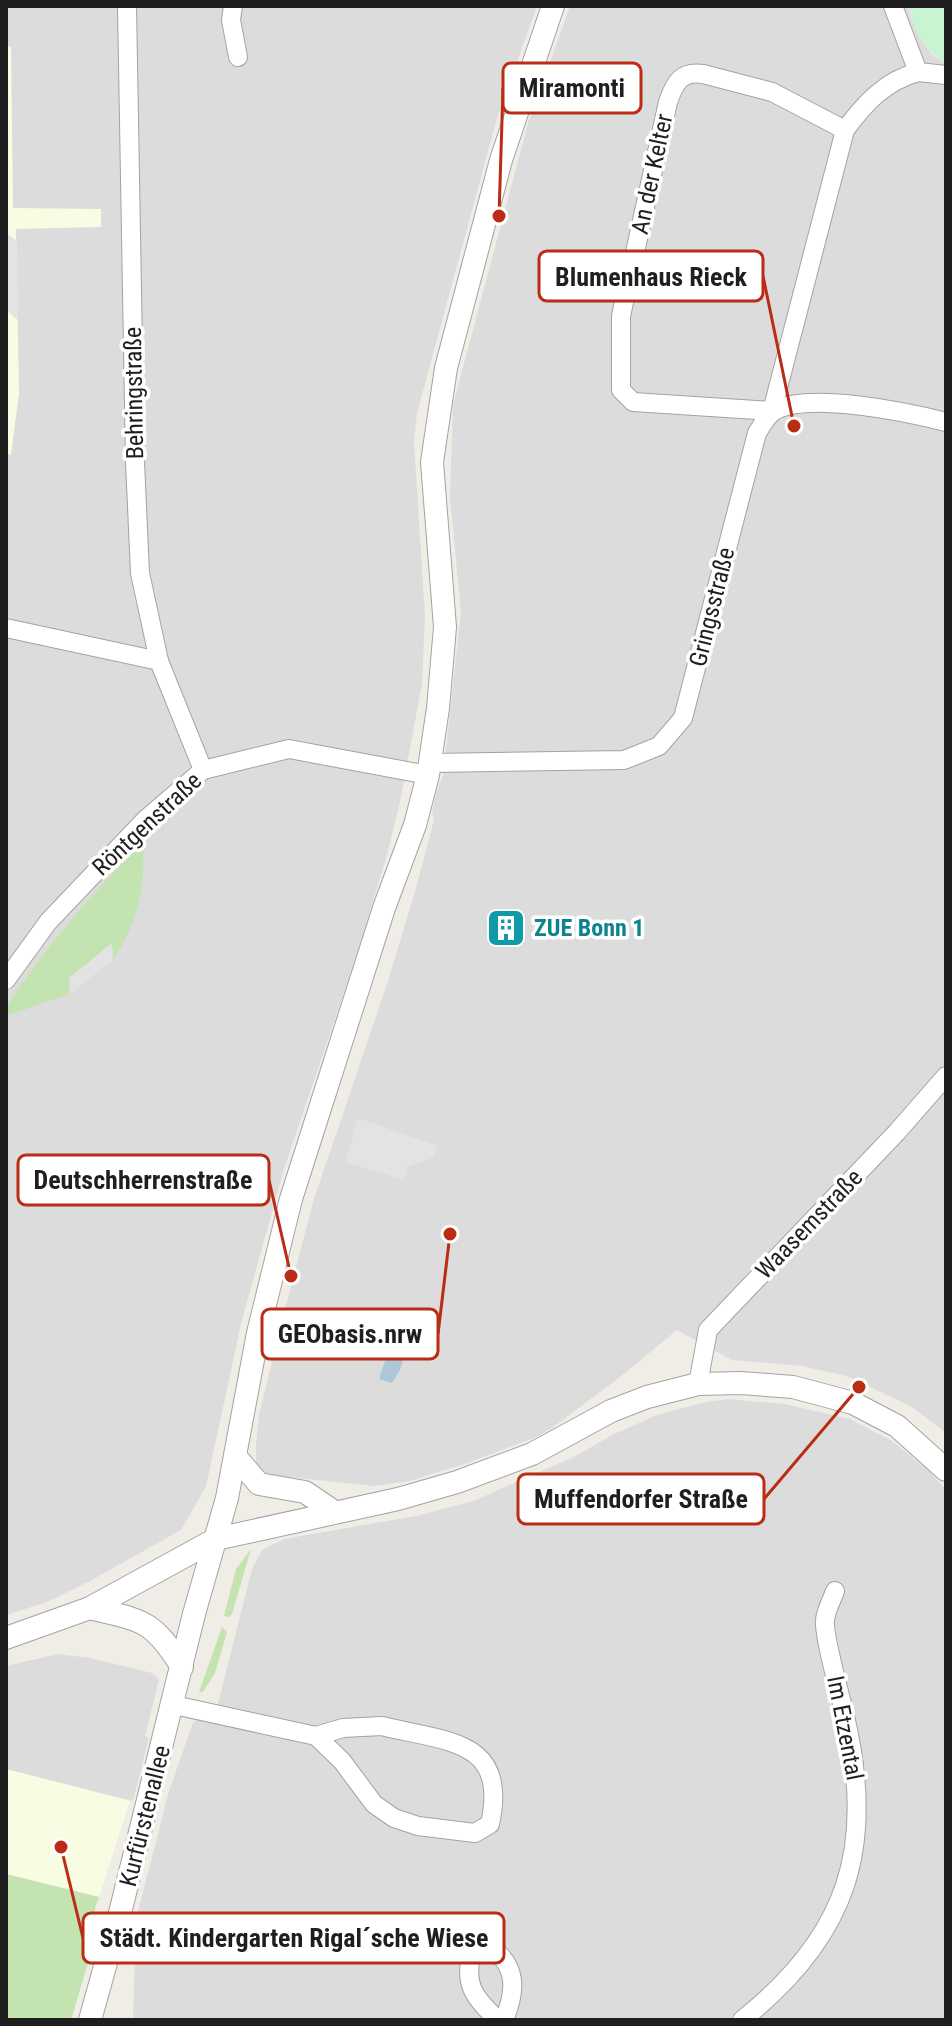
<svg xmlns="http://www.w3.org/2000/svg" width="952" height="2026" font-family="'Roboto Condensed',sans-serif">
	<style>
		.residential { fill: #dddcdc }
		.education { fill: #f8fce2 }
		.grass { fill: #c3e4b1 }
		.park { fill: #c8f4d2 }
		.parking { fill: #e3e3e3 }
		.water { fill: #abc7d8 }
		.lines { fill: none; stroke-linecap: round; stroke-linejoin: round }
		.minor-casing { stroke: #a3a3a3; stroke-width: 20 }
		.tertiary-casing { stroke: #a3a3a3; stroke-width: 24 }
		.minor { stroke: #fff; stroke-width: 18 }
		.tertiary { stroke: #fff; stroke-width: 22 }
		.labels { text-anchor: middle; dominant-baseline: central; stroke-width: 7; stroke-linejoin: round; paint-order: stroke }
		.street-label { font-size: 24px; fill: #1f1f1f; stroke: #fff }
		.culture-label { font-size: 24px; font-weight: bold; fill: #0d838f; stroke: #fff; text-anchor: start }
		.leader { fill: none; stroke: #ba2c14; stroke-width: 3 }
		.callout-dot { fill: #ba2c14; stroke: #fff; stroke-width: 3 }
		.callout { fill: #fff; stroke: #ba2c14; stroke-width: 3 }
		.callout-label { font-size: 26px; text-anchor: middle; font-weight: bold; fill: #1f1f1f }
	</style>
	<rect width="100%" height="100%" fill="#efede6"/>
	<g class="residential">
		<path d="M 6,6 L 537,6 L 497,118 L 417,413 L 414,441 L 425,616 L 422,684 L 400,802 L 386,859 L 350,975 L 284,1169 L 241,1324 L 206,1486 L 181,1530 L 90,1581 L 47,1602 L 6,1615 Z"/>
		<path d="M 570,6 L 909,6 L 911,19 L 931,54 L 946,64 L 946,1433 L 912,1407 L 847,1376 L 802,1366 L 732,1360 L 677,1330 L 620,1377 L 552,1428 L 534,1438 L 467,1463 L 410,1481 L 374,1486 L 270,1475 L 261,1470 L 256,1463 L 256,1443 L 259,1415 L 281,1324 L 314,1199 L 388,981 L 416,888 L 434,820 L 432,812 L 437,790 L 443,776 L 461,612 L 450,497 L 453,405 L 528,123 Z"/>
		<path d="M 729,1399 L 784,1404 L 850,1419 L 892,1441 L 930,1472 L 946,1490 L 946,2020 L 133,2020 L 136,1919 L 169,1791 L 193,1723 L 198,1718 L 214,1720 L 252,1569 L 262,1550 L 284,1539 L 416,1516 L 473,1501 L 574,1457 L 612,1435 L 657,1415 L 706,1402 Z"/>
		<path d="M 58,1654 L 90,1658 L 152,1673 L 159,1679 L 145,1736 L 149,1738 L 133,1801 L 6,1769 L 6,1666 Z"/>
	</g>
	<g class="education">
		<path d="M 6,46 L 11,47 L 13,208 L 101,209 L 101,227 L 16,229 L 19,393 L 11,455 L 6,453 Z"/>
		<path d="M 6,1769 L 130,1801 L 99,1897 L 6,1874 Z"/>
	</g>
	<g class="grass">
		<path d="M 143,843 C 146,886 137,925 113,960 L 112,944 L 69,978 L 70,994 L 6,1016 L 6,1007 C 45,948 92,892 143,843 Z"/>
		<path d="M 251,1549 L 232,1614 L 229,1617 L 224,1616 L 236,1569 Z"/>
		<path d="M 222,1627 L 227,1632 L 215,1673 L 203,1692 L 199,1692 Z"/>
		<path d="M 6,1874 L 99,1897 L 95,1908 L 92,1950 L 71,2020 L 6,2020 Z"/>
	</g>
	<path class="park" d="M 909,6 L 946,6 L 946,64 C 924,49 914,32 909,6 Z"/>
	<g class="parking">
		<path d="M 6,233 L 17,241 L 18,320 L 6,310 Z"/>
		<path d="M 112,943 L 113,960 L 70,994 L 69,978 Z"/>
		<path d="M 358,1118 L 438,1146 L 434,1157 L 408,1167 L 404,1180 L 345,1162 Z"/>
	</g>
	<path class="water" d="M 397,1346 L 405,1352 L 400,1370 L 392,1383 L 379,1379 L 389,1349 Z"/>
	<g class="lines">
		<g class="minor-casing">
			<g id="minor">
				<path d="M 127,6 L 135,462 L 140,573 L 159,661 L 203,770"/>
				<path d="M 233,6 L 231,20 L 238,57"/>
				<path d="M 893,6 L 918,72 L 946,75"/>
				<path d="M 772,411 L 633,402 L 621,390 L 621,316 L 668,102 C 675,82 681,71 703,74 L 772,92 L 845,130"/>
				<path d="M 772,411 L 845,130 C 865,103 885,81 918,72"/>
				<path d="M 6,628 L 159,661"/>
				<path d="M 430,763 L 624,760 L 659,746 L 683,718 L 757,433 C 762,426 767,414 776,410 C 810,392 907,412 946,422"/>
				<path d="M 6,980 L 48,922 L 146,819 L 203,770 L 289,749 L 428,775"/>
				<path d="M 698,1384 L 708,1330 L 897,1132 L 946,1076"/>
				<path d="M 174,1705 L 316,1736"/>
				<path d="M 382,1726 C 445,1742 509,1738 490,1824 L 475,1833 L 418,1826 L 394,1818 L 374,1804 L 342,1761 L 316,1736 L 343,1728 Z"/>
				<path d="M 498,2020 C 475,1999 463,1984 472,1953 L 490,1946 C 518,1967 516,1991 504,2020"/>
				<path d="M 742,2020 C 848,1936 876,1847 845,1716 C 841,1698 823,1634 825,1620 C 826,1610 832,1600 835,1591"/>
			</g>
		</g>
		<g class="tertiary-casing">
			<g id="tertiary">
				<path d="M 235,1456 L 259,1484 L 305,1492 L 333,1511"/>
				<path d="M 90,1608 C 143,1621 152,1619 182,1667"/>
				<path d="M 6,1638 L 90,1608 L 216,1539 L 398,1499 L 457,1482 L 532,1454 L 611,1411 L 647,1397 L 698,1384 L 741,1383 L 793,1387 L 853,1403 L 897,1426 L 946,1470"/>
				<path d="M 90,2020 L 121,1909 L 194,1614 L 227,1498 L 258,1333 L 291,1199 L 384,908 L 415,825 L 428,775 L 438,708 L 445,627 L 432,462 L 446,368 L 501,160 L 553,6"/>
			</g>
		</g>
		<use href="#minor" class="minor"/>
		<use href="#tertiary" class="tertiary"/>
	</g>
	<defs>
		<g id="building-square" transform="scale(2)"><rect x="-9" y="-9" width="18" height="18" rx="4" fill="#0f9aa8" stroke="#fff"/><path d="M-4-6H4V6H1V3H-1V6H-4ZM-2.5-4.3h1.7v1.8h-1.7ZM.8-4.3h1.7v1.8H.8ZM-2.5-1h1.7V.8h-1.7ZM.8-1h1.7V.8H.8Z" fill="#fff"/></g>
	</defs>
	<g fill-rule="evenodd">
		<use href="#building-square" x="506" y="928"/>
	</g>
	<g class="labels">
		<g class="street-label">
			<text transform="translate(652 174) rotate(-78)">An der Kelter</text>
			<text transform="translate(134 393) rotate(-91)">Behringstraße</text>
			<text transform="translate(712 607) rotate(-76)">Gringsstraße</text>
			<text transform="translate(147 824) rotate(-43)">Röntgenstraße</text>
			<text transform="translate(809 1224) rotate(-46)">Waasemstraße</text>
			<text transform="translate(845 1728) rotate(79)">Im Etzental</text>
			<text transform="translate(145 1816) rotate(-76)">Kurfürstenallee</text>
		</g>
		<g class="culture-label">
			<text x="534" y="928">ZUE Bonn 1</text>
		</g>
	</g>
	<path class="leader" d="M499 216L503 88M794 426L763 276M291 1276L269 1180M450 1234L438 1334M859 1387L764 1499M61 1847L83 1938"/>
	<g class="callout-dot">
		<circle cx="499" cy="216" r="8"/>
		<circle cx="794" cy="426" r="8"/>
		<circle cx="291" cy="1276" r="8"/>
		<circle cx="450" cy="1234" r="8"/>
		<circle cx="859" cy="1387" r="8"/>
		<circle cx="61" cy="1847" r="8"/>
	</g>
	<g class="callout">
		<rect x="503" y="63" width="138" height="50" rx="8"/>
		<rect x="539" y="251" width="224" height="50" rx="8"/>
		<rect x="18" y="1155" width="251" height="50" rx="8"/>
		<rect x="262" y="1309" width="176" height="50" rx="8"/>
		<rect x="518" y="1474" width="246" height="50" rx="8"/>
		<rect x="83" y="1913" width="421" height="50" rx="8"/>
	</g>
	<g class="callout-label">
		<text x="572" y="97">Miramonti</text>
		<text x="651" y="286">Blumenhaus Rieck</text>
		<text x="143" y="1189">Deutschherrenstraße</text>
		<text x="350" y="1343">GEObasis.nrw</text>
		<text x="641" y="1508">Muffendorfer Straße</text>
		<text x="294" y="1947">Städt. Kindergarten Rigal´sche Wiese</text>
	</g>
	<rect width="952" height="2026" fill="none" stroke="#1f1f1f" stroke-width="16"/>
</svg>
